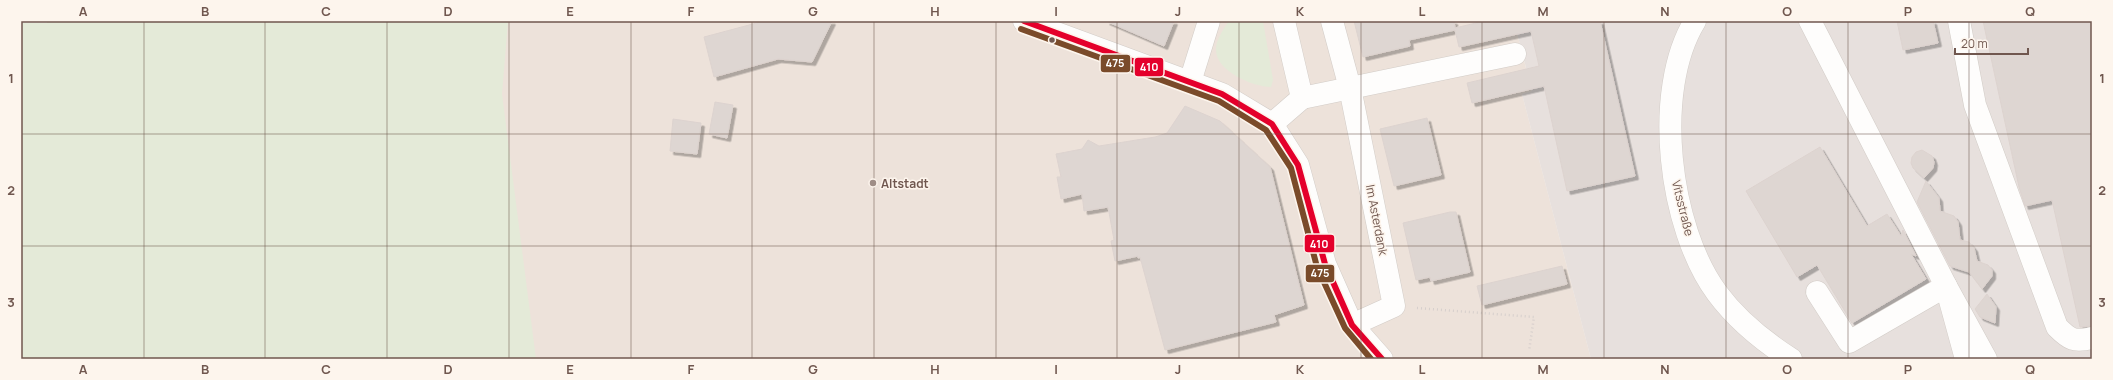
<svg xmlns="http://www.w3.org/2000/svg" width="2113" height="380" font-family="Manrope,sans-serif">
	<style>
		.residential { fill: #ede2da }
		.industrial { fill: #e7e0dd }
		.green { fill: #e4ead8 }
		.building { fill: #ded6d2; stroke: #ddd3cf; filter: url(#shadow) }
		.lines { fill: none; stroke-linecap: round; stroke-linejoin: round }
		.minor-casing { stroke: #d2ccc7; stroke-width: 23 }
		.path { stroke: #d6cfcc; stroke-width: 2.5; stroke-dasharray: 1 3; stroke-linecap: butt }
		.minor { stroke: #fefdfc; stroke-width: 22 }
		.bus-1-casing { stroke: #fdf5ed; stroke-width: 9 }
		.bus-2-casing { stroke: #fdf5ed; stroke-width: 9 }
		.bus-1 { stroke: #e4002b; stroke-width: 6 }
		.bus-2 { stroke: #7a4b2a; stroke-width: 6 }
		.grid { fill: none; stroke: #70574f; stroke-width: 1; stroke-opacity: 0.55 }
		.bus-dot { fill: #70574f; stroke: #fdf5ed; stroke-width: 1.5 }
		.poi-dot { fill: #9f8d86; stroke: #fdf5ed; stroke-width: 1.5 }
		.labels { text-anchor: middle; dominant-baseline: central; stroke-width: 3; stroke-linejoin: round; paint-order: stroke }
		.poi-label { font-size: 12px; font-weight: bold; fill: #70574f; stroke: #fdf5ed; text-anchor: start }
		.street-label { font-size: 12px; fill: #70574f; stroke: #fdf5ed }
		.line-badge { stroke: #fdf5ed; stroke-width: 1.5 }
		.badge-label { font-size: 11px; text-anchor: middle; font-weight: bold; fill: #fff }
		.neatline { fill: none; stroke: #70574f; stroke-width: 1.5 }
		.grid-label { font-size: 13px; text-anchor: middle; font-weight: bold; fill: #70574f }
	</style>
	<defs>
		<filter id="shadow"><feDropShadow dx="3.5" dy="3.5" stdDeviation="0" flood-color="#0004"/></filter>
	</defs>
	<rect width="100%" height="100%" fill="#f5f0ec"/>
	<path class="residential" d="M 506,21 L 1514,21 L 1532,92 L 1522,94 L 1591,359 L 533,359 L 500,96 Z"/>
	<path class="industrial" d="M 1514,21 L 2092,21 L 2092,359 L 1591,359 L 1522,94 L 1532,91 Z"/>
	<g class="green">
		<path d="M 47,21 L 508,21 L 502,94 L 536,359 L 21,359 L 21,23 L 47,23 Z"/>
		<path d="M 1229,21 L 1263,21 L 1273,80 L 1271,87 C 1253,87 1215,71 1216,49 C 1216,40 1224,28 1229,21 Z"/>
	</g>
	<g class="building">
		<path d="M 764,21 L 832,21 L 812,62 L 778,59 L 714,77 L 704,37 Z"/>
		<path d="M 1106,21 L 1174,21 L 1164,46 Z"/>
		<path d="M 1354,21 L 1454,21 L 1455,28 L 1484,21 L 1600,21 L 1635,176 L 1567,191 L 1544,86 L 1472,103 L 1467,83 L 1539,66 L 1531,31 L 1459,47 L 1455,30 L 1409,40 L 1410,46 L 1363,57 Z"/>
		<path d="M 1897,21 L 1933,21 L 1938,43 L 1903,50 Z"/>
		<path d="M 1983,21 L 2092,21 L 2092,326 L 2080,327 L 2052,200 L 2025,206 L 2019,187 Z"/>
		<path d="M 715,102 L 733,105 L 727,138 L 709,134 Z"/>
		<path d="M 1185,106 L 1220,121 L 1270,167 L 1304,305 L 1274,315 L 1276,322 L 1165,350 L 1140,257 L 1138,258 L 1138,256 L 1115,261 L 1111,241 L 1114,240 L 1108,207 L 1084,211 L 1082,194 L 1061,199 L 1057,177 L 1061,177 L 1056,154 L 1082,149 L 1088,140 L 1099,146 L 1155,137 L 1167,133 Z"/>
		<path d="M 1427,118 L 1441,175 L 1394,186 L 1380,129 Z"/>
		<path d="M 673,119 L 701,123 L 697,154 L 670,151 Z"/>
		<path d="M 1820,147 L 1867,226 L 1887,214 L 1901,236 L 1903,230 L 1916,256 L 1911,254 L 1926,279 L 1852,323 L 1817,265 L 1797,277 L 1746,191 Z"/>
		<path d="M 1922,150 L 1932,156 L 1934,162 L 1933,168 L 1924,178 L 1913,168 L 1911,163 L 1912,157 L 1916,152 Z"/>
		<path d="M 1926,181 L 1939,198 L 1940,211 L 1954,216 L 1958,222 L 1960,240 L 1969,242 L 1974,248 L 1977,261 L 1988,265 L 1992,270 L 1992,276 L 1982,289 L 1969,272 L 1950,266 L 1917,202 Z"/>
		<path d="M 1450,212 L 1456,212 L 1470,272 L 1431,281 L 1430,277 L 1416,280 L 1403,223 Z"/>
		<path d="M 1562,266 L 1567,284 L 1482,305 L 1477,286 Z"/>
		<path d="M 1987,294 L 1996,307 L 1995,323 L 1980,317 L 1975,309 Z"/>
	</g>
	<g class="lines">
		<g class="minor-casing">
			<g id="minor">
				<path d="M 1024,21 L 1222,94 L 1272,124 L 1298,165 L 1325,264 L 1352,325 L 1382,359"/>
				<path d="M 1332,21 L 1350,88 L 1394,306 L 1352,325"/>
				<path d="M 1695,21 C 1652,91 1669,228 1717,293 C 1737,320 1763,341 1791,359"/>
				<path d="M 1810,21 L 1946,286 L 1986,359"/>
				<path d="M 1959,21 L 1975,105 L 2057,327 C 2070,340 2074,342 2092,338"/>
				<path d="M 1190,82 L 1209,21"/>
				<path d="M 1302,98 L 1515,54"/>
				<path d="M 1272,124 L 1302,98 L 1284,21"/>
				<path d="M 1817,292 L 1849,342 L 1946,286 L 1966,359"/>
			</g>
		</g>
		<path class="path" d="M 1417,308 L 1534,317 L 1529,351"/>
		<use href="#minor" class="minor"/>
		<g class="bus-1-casing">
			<path id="bus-1" d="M 1024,21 L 1222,94 L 1272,124 L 1298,165 L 1325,264 L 1352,325 L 1382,359"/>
		</g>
		<g class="bus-2-casing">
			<path id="bus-2" d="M 1021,29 L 1219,101 L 1266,130 L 1291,168 L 1317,267 L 1345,328 L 1371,359"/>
		</g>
		<use href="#bus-1" class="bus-1"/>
		<use href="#bus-2" class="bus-2"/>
	</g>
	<path class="grid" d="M 144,21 L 144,359M 265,21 L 265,359M 387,21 L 387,359M 509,21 L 509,359M 631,21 L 631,359M 752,21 L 752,359M 874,21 L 874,359M 996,21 L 996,359M 1117,21 L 1117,359M 1239,21 L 1239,359M 1361,21 L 1361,359M 1482,21 L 1482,359M 1604,21 L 1604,359M 1726,21 L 1726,359M 1848,21 L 1848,359M 1969,21 L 1969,359M 21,134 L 2092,134M 21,246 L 2092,246"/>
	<circle class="bus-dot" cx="1052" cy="40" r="3.5"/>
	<circle class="poi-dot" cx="873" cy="183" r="4"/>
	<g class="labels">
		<g class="poi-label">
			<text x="881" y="183">Altstadt</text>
		</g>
		<g class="street-label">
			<text transform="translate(1683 208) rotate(76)">Vitsstraße</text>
			<text transform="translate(1377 220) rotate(79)">Im Asterdank</text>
		</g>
	</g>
	<g class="line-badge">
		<rect x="1100" y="54" width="31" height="19" rx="4" fill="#7a4b2a"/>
		<rect x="1134" y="57" width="30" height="20" rx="4" fill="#e4002b"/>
		<rect x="1304" y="234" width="31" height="19" rx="4" fill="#e4002b"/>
		<rect x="1305" y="264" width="30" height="19" rx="4" fill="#7a4b2a"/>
	</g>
	<g class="badge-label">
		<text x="1115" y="67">475</text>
		<text x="1149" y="71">410</text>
		<text x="1319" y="248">410</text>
		<text x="1320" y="277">475</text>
	</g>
	<rect width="2113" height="380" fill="none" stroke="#fdf5ed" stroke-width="44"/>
	<path d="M1955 48v6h73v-6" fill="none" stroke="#70574f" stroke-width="2"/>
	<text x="1961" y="48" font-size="12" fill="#70574f" stroke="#fdf5ed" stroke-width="3" paint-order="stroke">20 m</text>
	<rect x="22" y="22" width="2069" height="336" class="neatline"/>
	<g class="grid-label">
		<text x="83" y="16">A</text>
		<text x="205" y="16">B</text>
		<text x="326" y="16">C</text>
		<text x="448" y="16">D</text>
		<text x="570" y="16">E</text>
		<text x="691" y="16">F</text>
		<text x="813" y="16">G</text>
		<text x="935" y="16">H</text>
		<text x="1056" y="16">I</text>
		<text x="1178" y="16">J</text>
		<text x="1300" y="16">K</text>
		<text x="1422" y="16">L</text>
		<text x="1543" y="16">M</text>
		<text x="1665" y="16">N</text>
		<text x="1787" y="16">O</text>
		<text x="1908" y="16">P</text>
		<text x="2030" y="16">Q</text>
		<text x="11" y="83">1</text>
		<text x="2102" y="83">1</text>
		<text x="11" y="195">2</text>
		<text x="2102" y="195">2</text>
		<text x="11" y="307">3</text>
		<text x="2102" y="307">3</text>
		<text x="83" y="374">A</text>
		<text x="205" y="374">B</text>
		<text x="326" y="374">C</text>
		<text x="448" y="374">D</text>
		<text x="570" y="374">E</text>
		<text x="691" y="374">F</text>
		<text x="813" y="374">G</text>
		<text x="935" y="374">H</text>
		<text x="1056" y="374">I</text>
		<text x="1178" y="374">J</text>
		<text x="1300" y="374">K</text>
		<text x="1422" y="374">L</text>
		<text x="1543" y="374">M</text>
		<text x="1665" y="374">N</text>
		<text x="1787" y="374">O</text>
		<text x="1908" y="374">P</text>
		<text x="2030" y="374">Q</text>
	</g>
</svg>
